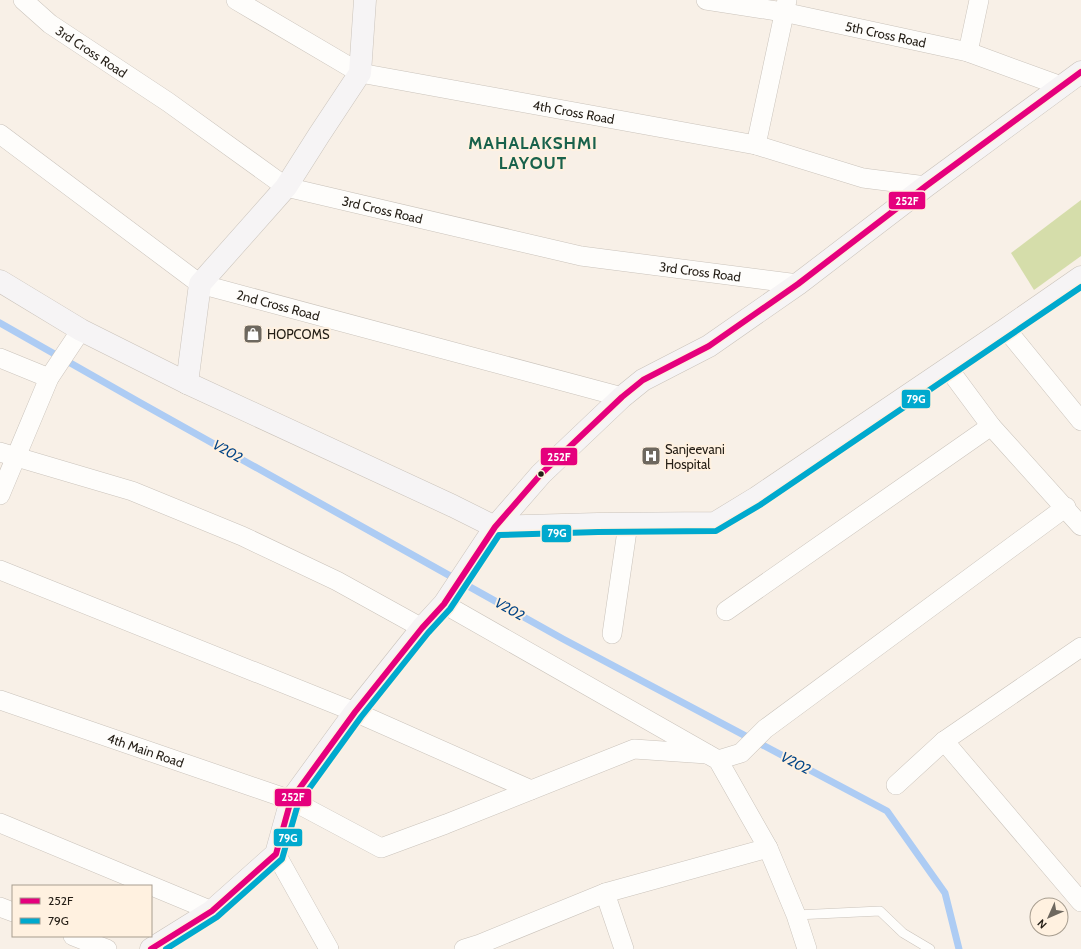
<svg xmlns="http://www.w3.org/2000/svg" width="1081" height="949" font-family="Cabin,sans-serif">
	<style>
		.green { fill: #d5ddaa }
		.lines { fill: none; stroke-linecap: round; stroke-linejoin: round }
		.stream { stroke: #adccf4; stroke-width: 7 }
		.lane-casing { stroke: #cac3bb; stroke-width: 10 }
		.street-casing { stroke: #cac3bb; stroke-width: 20 }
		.secondary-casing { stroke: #cac3bb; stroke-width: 23 }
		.lane { stroke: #fefdfb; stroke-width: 9 }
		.street { stroke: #fefdfb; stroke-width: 19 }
		.secondary { stroke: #f6f4f5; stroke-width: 22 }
		.bus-1-casing { stroke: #fff1e0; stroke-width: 9 }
		.bus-2-casing { stroke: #fff1e0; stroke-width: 9 }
		.bus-1 { stroke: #e5007d; stroke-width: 6 }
		.bus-2 { stroke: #00a9ce; stroke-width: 6 }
		.bus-dot { fill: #241e16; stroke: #fff1e0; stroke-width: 1.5 }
		.labels { text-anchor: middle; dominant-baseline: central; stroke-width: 4; stroke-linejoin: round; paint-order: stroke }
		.street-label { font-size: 13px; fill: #241e16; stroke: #fff1e0 }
		.poi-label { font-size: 13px; fill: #241e16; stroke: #fff1e0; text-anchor: start }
		.water-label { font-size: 14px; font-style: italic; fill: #034586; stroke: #fff1e0 }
		.district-label { font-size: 17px; font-weight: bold; letter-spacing: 1px; fill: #19624c; stroke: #fff1e0 }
		.line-badge { stroke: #fff1e0; stroke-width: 1.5 }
		.badge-label { font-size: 11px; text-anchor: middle; font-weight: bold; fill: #fff }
	</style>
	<rect width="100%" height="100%" fill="#f8f0e7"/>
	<path class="green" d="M 1081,200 L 1081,256 L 1034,290 L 1011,253 Z"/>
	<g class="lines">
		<path class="stream" d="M 0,323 L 139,402 L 563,639 L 887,811 L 945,893 L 959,949"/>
		<g class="lane-casing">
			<path id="lane" d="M 796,915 L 880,911 L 903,933 L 930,949"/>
		</g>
		<g class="street-casing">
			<g id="street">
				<path id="s1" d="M 23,0 L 50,24 L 168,102 L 286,187 L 581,256 L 798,284"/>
				<path id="s2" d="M 236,0 L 360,73 L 756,145 L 863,178 L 926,186"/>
				<path id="s3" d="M 706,0 L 783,12 L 968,52 L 1061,86"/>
				<path d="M 968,52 L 979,0"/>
				<path id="s4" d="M 0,134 L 200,284 L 622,397"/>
				<path d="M 756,145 L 787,0"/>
				<path d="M 1006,329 L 1081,421"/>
				<path d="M 0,358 L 49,378"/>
				<path d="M 948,368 L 991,426 L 1081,526"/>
				<path d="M 0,452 L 132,491 L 242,536 L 337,581 L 422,628"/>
				<path d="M 0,495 L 49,378 L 81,330"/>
				<path d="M 0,570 L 355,712 L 531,790"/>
				<path d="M 444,604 L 718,760 L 768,848 L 796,915 L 807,949"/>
				<path d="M 726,611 L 991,426"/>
				<path d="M 612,634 L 628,524"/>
				<path id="s5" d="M 0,700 L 291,800 L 381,848 L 446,824 L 634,749 L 707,754"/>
				<path d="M 944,741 L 1081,902"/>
				<path d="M 718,760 L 741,753 L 765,729 L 1066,507"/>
				<path d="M 896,785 L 944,741 L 1081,647"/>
				<path d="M 0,823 L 212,911"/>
				<path d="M 276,854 L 329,949"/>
				<path d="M 605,893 L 624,949"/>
				<path d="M 0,907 L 13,912"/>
				<path d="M 73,936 L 107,949"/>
				<path d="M 464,949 L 480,944 L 605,893 L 768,848"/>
			</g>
		</g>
		<g class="secondary-casing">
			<g id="secondary">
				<path d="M 0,281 L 81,330 L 187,383 L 453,506 L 495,527 L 598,524 L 715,523 L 756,498 L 1006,329 L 1081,277"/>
				<path d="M 187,383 L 200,284 L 286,187 L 319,135 L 360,73 L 365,0"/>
				<path d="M 151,949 L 212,911 L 276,854 L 291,800 L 355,712 L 422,628 L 444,604 L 495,527 L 541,474 L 622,397 L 643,380 L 709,346 L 798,284 L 926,186 L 1081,72"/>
			</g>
		</g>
		<use href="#lane" class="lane"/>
		<use href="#street" class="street"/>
		<use href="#secondary" class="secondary"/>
		<g class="bus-1-casing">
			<path id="bus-1" d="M 151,949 L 212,911 L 276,854 L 291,800 L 355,712 L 422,628 L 444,604 L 495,527 L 541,474 L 622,397 L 643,380 L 709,346 L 798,284 L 926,186 L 1081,72"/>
		</g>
		<g class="bus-2-casing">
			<path id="bus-2" d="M 166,949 L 217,917 L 282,859 L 298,804 L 361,717 L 428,633 L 450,609 L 499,535 L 598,532 L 716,531 L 760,505 L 1081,287"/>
		</g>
		<use href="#bus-1" class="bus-1"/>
		<use href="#bus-2" class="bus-2"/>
	</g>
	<defs>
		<g id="shop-square" transform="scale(1)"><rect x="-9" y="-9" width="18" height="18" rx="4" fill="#6e685f" stroke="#fff1e0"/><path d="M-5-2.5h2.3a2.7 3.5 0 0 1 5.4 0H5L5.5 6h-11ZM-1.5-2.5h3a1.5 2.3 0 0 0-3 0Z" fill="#fff"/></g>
		<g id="hospital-square" transform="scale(1)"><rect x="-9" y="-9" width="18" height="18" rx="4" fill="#6e685f" stroke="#fff1e0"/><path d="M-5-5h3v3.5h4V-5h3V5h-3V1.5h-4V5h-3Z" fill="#fff"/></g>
	</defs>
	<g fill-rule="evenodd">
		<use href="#shop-square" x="253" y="334"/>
		<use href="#hospital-square" x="651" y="456"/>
	</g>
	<circle class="bus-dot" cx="541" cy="474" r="3.5"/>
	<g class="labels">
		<g class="street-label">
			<text stroke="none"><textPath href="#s3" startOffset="183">5th Cross Road</textPath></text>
			<text stroke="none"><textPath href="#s1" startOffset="86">3rd Cross Road</textPath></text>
			<text stroke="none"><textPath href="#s2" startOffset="361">4th Cross Road</textPath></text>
			<text stroke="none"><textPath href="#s1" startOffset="422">3rd Cross Road</textPath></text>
			<text stroke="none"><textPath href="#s1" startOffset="746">3rd Cross Road</textPath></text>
			<text stroke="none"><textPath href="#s4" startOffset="331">2nd Cross Road</textPath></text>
			<text stroke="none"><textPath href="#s5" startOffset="154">4th Main Road</textPath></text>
		</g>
		<g class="poi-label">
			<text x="267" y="334">HOPCOMS</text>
			<text x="665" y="449">Sanjeevani<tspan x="665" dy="15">Hospital</tspan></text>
		</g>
		<g class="water-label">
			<text transform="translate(228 451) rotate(29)">V202</text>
			<text transform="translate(510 609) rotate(29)">V202</text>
			<text transform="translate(796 763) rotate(28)">V202</text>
		</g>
		<g class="district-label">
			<text x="533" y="143">MAHALAKSHMI<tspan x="533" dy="20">LAYOUT</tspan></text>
		</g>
	</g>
	<g class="line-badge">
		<rect x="888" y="191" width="38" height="19" rx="4" fill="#e5007d"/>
		<rect x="901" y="389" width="30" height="20" rx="4" fill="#00a9ce"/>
		<rect x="540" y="447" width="38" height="19" rx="4" fill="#e5007d"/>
		<rect x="541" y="524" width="31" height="19" rx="4" fill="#00a9ce"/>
		<rect x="274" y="788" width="38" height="19" rx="4" fill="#e5007d"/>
		<rect x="273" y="828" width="30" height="19" rx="4" fill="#00a9ce"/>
	</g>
	<g class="badge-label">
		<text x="907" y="205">252F</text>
		<text x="916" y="403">79G</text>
		<text x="559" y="461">252F</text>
		<text x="557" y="537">79G</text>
		<text x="293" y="801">252F</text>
		<text x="288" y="842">79G</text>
	</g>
	<rect x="12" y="885" width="140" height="52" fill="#fff1e0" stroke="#a79d8f"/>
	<rect x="20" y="898" width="20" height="6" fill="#e5007d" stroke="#a79d8f"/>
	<text x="48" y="905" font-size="12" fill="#241e16">252F</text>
	<rect x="20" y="918" width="20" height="6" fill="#00a9ce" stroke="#a79d8f"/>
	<text x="48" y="925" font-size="12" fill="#241e16">79G</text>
	<g transform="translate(1049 917) rotate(225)"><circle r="19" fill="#fff1e0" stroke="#a79d8f"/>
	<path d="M0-3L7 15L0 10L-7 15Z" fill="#6e685f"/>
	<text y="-6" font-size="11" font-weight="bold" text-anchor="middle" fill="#241e16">N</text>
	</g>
</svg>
